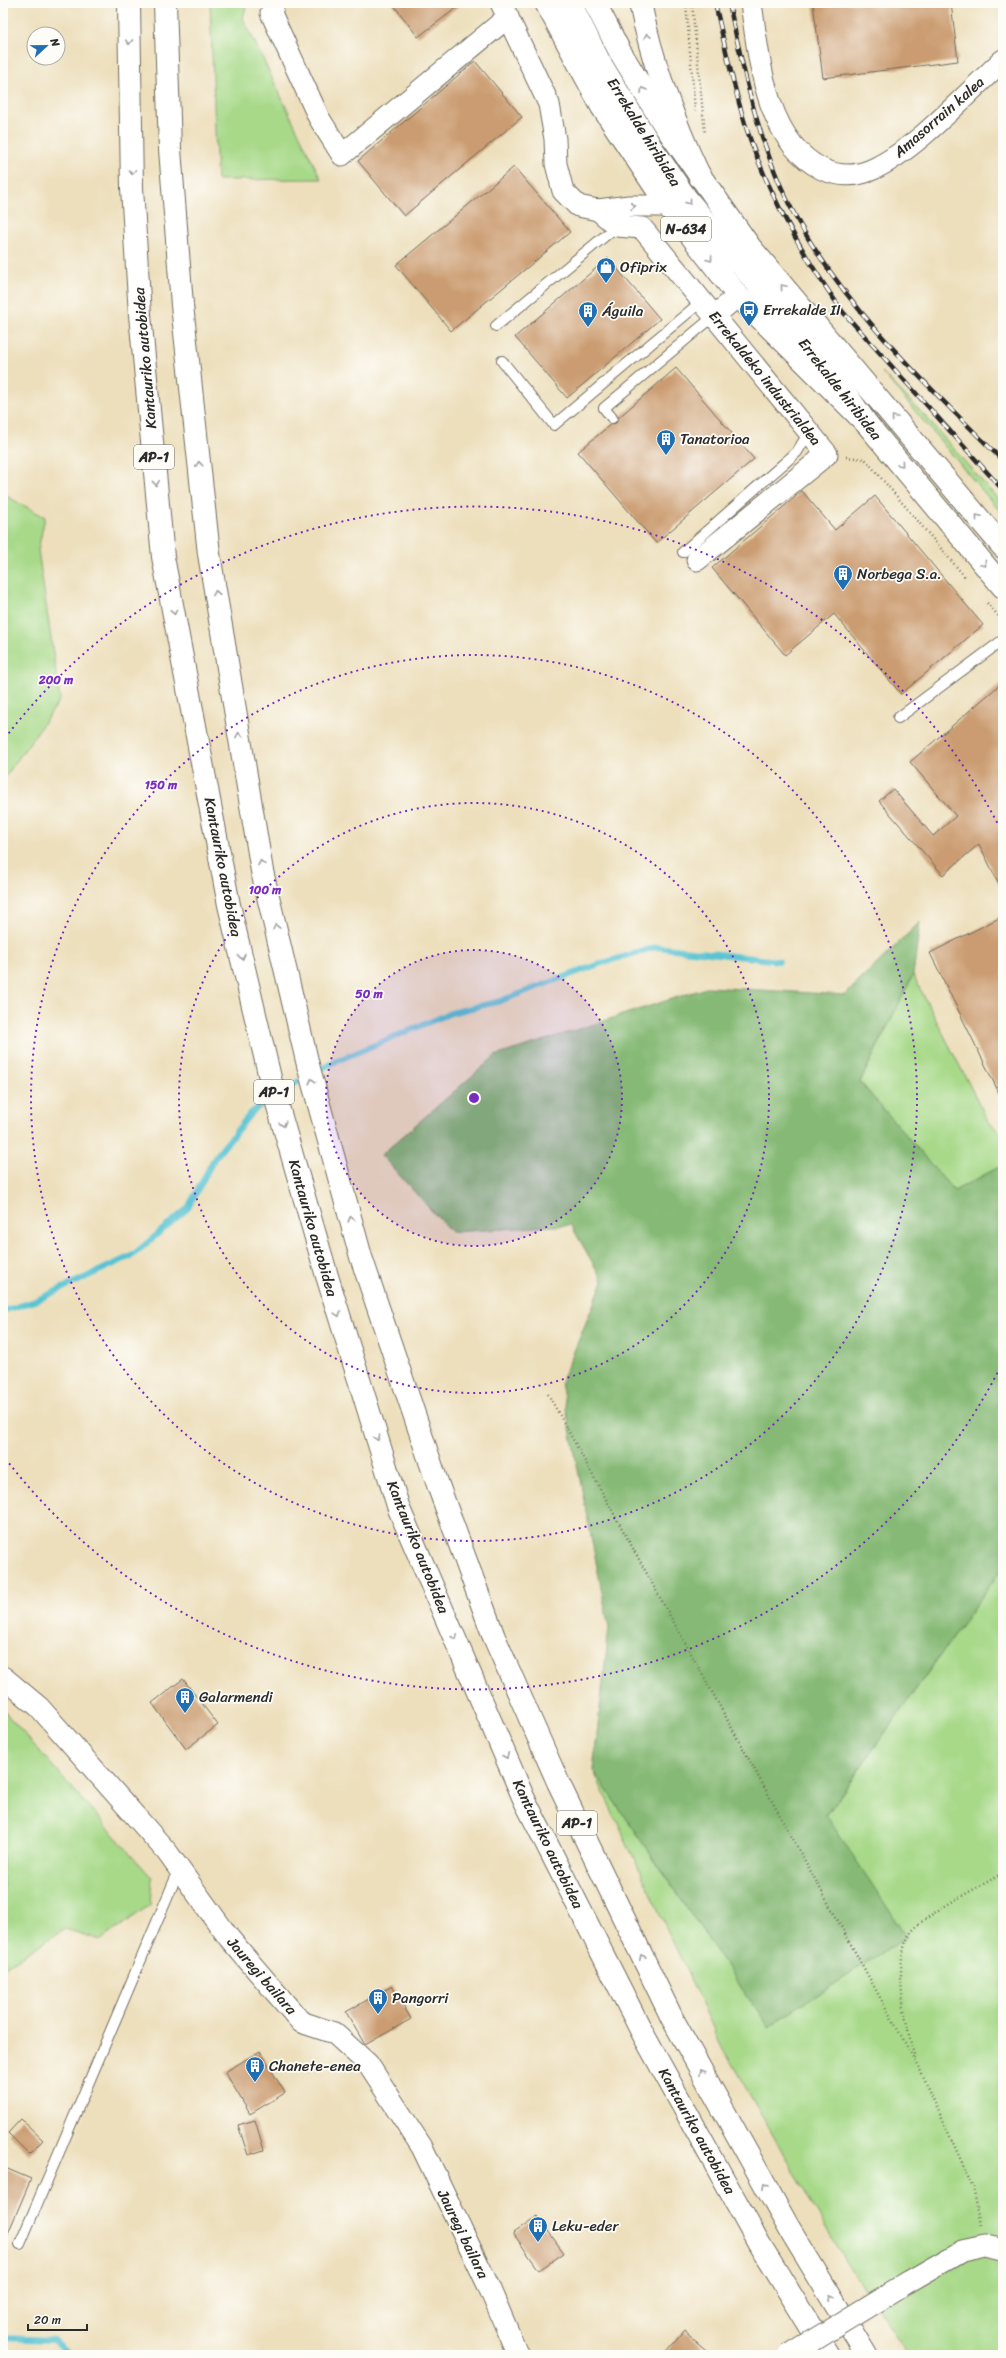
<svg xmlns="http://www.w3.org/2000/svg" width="1006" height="2358" font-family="Sriracha,sans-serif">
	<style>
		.green { fill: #a7d989; stroke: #69825a }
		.forest { fill: #85b975; stroke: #587250 }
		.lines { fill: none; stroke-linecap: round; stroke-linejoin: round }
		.stream { stroke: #58c3d3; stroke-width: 6 }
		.building { fill: #cb9c71 }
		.service-casing { stroke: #6f6a5e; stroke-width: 12 }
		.minor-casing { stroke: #6f6a5e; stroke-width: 23 }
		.secondary-casing { stroke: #6f6a5e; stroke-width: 24 }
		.trunk-casing { stroke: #6f6a5e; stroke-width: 24 }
		.motorway-casing { stroke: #6f6a5e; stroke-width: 24 }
		.path { stroke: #6f6a5e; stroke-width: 2.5; stroke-dasharray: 1 3; stroke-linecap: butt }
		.service { stroke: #fff; stroke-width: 10 }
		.minor { stroke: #fff; stroke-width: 21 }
		.secondary { stroke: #fff; stroke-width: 22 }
		.trunk { stroke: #fff; stroke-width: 22 }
		.motorway { stroke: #fff; stroke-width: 22 }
		.rail-casing { stroke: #2b2b2b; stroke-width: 4.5 }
		.rail { stroke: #fdfcf7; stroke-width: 3; stroke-dasharray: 9; stroke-linecap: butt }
		.minor-bridge-casing { stroke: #6f6a5e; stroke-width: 23; stroke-linecap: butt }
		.minor-bridge { stroke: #fff; stroke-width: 21 }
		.oneway { stroke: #a0a0a0 }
		.ring { fill: none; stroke: #7b2cbf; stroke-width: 2; stroke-dasharray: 2 4 }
		.labels { text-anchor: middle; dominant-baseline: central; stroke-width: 3.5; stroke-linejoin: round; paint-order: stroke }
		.shield { fill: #fdfcf7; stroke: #6a6a68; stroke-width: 1 }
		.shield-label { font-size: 14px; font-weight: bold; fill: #2b2b2b }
		.street-label { font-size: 15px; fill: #2b2b2b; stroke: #fdfcf7 }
		.poi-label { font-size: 15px; fill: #2b2b2b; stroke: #fdfcf7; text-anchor: start }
		.centre { fill: #7b2cbf; stroke: #fdfcf7; stroke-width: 2 }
		.ring-label { font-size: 12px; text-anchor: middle; font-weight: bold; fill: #7b2cbf; stroke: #fdfcf7; stroke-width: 3.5; stroke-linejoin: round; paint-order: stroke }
	</style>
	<rect width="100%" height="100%" fill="#fdfcf7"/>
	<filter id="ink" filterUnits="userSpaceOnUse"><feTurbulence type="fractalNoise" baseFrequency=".025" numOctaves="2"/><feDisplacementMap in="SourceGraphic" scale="8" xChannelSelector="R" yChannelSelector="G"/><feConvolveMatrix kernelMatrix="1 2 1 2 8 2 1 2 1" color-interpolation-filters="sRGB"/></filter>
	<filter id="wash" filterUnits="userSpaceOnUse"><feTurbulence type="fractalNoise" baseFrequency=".012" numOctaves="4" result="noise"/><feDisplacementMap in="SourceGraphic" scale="16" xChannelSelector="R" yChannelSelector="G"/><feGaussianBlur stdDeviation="0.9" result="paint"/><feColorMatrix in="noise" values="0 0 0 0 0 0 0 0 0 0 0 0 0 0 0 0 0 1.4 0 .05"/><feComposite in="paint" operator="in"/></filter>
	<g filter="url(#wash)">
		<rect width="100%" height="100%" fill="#eddfbc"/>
		<g class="green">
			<path d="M 210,3 L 247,3 L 243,18 L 321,179 L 217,180 Z"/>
			<path d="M 882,372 L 925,416 L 1003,505 L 1003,515 Z"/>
			<path d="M 3,489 L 8,497 L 45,517 L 38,550 L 60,700 L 3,780 Z"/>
			<path d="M 913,975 L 988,1121 L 1003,1135 L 1003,1165 L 954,1191 L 860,1082 Z"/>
			<path d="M 1003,1567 L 1003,2355 L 909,2355 L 848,2266 L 720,2043 L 593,1770 L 768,2027 L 906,1937 L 826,1816 Z"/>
			<path d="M 3,1710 L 152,1878 L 150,1905 L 101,1940 L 65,1929 L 3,1968 Z"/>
		</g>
		<path class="forest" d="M 920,922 L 913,975 L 860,1082 L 954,1191 L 1003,1165 L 1003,1567 L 826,1815 L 907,1937 L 768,2027 L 593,1770 L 609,1628 L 561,1383 L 603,1281 L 571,1225 L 451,1232 L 381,1155 L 495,1056 L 709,987 L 845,995 Z"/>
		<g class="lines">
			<g class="stream">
				<path d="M 279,1092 L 334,1062 L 451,1013 L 500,1001 L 599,964 L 656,947 L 779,961"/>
				<path d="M 3,1311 L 35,1301 L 133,1255 L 188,1208 L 214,1159 L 251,1113 L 271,1097"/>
				<path d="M 3,2338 L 53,2340 L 70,2355"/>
			</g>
		</g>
		<g id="blocks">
			<g class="building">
				<path d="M 392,3 L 463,3 L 418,37 Z"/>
				<path d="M 813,3 L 951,3 L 958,61 L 823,78 Z"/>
				<path d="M 475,61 L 522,117 L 404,216 L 358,161 Z"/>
				<path d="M 514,167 L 570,232 L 451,331 L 396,265 Z"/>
				<path d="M 608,258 L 660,319 L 567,398 L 515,337 Z"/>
				<path d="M 676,368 L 754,459 L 656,543 L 578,452 L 611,424 L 616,423 L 618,418 Z"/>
				<path d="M 802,491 L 835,530 L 875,496 L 983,625 L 901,694 L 834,614 L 785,655 L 712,568 Z"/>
				<path d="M 1003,682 L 1003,892 L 979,844 L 943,875 L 879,801 L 893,789 L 933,836 L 956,816 L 910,762 Z"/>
				<path d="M 1003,916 L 1003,1101 L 930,953 Z"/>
				<path d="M 183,1679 L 218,1725 L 186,1749 L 152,1703 Z"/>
				<path d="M 392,1986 L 411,2019 L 365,2045 L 346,2012 Z"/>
				<path d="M 260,2051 L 285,2093 L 250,2114 L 225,2072 Z"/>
				<path d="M 21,2119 L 43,2140 L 29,2154 L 8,2133 Z"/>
				<path d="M 255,2120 L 264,2150 L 248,2155 L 238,2125 Z"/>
				<path d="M 3,2167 L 31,2179 L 3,2245 Z"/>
				<path d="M 537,2216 L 564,2253 L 539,2270 L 513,2233 Z"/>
				<path d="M 684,2331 L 712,2355 L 664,2355 Z"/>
			</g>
		</g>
	</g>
	<g filter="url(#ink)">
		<use href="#blocks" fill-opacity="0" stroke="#6f6a5e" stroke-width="1"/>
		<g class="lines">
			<g class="service-casing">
				<g id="service">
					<path d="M 496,326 L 617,226"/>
					<path d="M 502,361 L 554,425 L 702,301"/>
					<path d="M 612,418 L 604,408 L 714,316"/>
					<path d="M 683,552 L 797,452 L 809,432"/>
					<path d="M 898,718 L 1003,640"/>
					<path d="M 20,2244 L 179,1870"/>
				</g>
			</g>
			<g class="minor-casing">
				<g id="minor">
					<path d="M 274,3 L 271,13 L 319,118 L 342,155 L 508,17"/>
					<path d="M 501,3 L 549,104 L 555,139 L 556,164 L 563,191 L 578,206 L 598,210 L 629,206 L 668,206 L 661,191"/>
					<path d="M 751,3 C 759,57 765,141 822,169 C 837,176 855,177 871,170 C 915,151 967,93 1003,60"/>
					<path d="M 598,210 L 617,226 L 642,228 L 827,454 L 697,560"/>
					<path d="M 714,316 L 738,296"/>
					<path d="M 3,1677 L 39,1707 L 167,1852 L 229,1938 L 301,2022 L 334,2033 L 368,2064 L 422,2147 L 488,2285 L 518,2355"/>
					<path d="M 908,2282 L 962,2251 L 985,2246 L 1003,2250"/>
				</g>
			</g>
			<g class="secondary-casing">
				<g id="secondary">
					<path d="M 570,3 L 599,61 L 651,147 L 686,198 L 834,377 L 867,424 L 1003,587"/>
					<path d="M 595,3 L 619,50 L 665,126 L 750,247 L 1003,547"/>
				</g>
			</g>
			<g class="trunk-casing">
				<g id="trunk">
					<path d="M 546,3 L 602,107 L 668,206 L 738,296 L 867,424"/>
					<path d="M 640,3 C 653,66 673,120 700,177"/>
				</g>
			</g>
			<g class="motorway-casing">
				<g id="motorway">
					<path d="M 129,3 L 132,188 L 140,315 L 163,557 L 229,905 L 272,1086 L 327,1276 L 399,1509 L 524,1799 L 643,2034 L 760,2245 L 828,2355"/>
					<path d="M 165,3 L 170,149 L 182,305 L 209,554 L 262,871 L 308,1065 L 361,1257 L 438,1485 L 494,1637 L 558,1782 L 672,2018 L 789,2228 L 866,2355"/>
				</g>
			</g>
			<g class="path">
				<path d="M 686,3 L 695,111"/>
				<path d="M 692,3 L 705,134"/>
				<path d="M 846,457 L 865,459 L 966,578"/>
				<path d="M 987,603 L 1003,621"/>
				<path d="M 548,1394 L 920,2070 L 973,2187 L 981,2227"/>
				<path d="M 915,2058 C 906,2026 892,1965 909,1935 C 922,1915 981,1886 1003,1873"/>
			</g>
			<use href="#service" class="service"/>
			<use href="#minor" class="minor"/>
			<use href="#secondary" class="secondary"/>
			<use href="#trunk" class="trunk"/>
			<use href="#motorway" class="motorway"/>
			<g class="rail-casing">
				<g id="rail">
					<path d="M 715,3 C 725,46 734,91 748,133 C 770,198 803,256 843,312 L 1003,490"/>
					<path d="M 729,3 C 745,79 761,155 799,223 C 851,315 930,387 1003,461"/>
				</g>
			</g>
			<use href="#rail" class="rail"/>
			<g class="minor-bridge-casing">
				<path id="minor-bridge" d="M 789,2355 L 908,2282"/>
			</g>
			<use href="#minor-bridge" class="minor-bridge"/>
		</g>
		<defs><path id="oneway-chevron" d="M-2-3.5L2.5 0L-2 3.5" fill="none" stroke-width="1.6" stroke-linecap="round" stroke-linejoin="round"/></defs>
		<g class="oneway">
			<use href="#oneway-chevron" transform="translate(647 36) rotate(-103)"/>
			<use href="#oneway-chevron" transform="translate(129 42) rotate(89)"/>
			<use href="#oneway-chevron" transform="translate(643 90) rotate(-121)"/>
			<use href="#oneway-chevron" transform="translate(132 172) rotate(89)"/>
			<use href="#oneway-chevron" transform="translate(689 202) rotate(52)"/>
			<use href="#oneway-chevron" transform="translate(633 206) rotate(-1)"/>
			<use href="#oneway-chevron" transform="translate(710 259) rotate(53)"/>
			<use href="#oneway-chevron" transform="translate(783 287) rotate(-130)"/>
			<use href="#oneway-chevron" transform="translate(894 418) rotate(-130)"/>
			<use href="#oneway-chevron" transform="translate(199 464) rotate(-96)"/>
			<use href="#oneway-chevron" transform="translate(901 464) rotate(50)"/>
			<use href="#oneway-chevron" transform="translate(156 483) rotate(84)"/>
			<use href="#oneway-chevron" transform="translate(978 517) rotate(-130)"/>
			<use href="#oneway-chevron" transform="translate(984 564) rotate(50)"/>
			<use href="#oneway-chevron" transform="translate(216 593) rotate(-100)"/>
			<use href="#oneway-chevron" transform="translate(174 612) rotate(79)"/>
			<use href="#oneway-chevron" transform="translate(239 735) rotate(-100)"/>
			<use href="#oneway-chevron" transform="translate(261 863) rotate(-100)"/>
			<use href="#oneway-chevron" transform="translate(276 927) rotate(-103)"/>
			<use href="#oneway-chevron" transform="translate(242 957) rotate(77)"/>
			<use href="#oneway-chevron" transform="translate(312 1081) rotate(-105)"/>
			<use href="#oneway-chevron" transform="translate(283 1124) rotate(74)"/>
			<use href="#oneway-chevron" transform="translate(351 1219) rotate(-105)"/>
			<use href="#oneway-chevron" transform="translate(338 1314) rotate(73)"/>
			<use href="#oneway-chevron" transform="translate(377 1438) rotate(73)"/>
			<use href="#oneway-chevron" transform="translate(455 1637) rotate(67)"/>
			<use href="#oneway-chevron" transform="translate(506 1756) rotate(67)"/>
			<use href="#oneway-chevron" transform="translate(642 1957) rotate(-116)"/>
			<use href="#oneway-chevron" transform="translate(702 2072) rotate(-119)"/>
			<use href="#oneway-chevron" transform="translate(765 2186) rotate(-119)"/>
			<use href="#oneway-chevron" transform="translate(831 2298) rotate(-121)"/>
		</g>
	</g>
	<circle cx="474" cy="1098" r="148" fill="#7b2cbf" fill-opacity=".12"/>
	<g class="ring">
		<circle cx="474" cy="1098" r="148"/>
		<circle cx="474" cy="1098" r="295"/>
		<circle cx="474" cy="1098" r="443"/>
		<path d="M1003 1362A591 591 0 0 1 5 1458M5 738A591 591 0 0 1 1003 834"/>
	</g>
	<defs>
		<g id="shop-pin" transform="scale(1)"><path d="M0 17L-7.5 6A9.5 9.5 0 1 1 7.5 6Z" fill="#1f6fb2" stroke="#fdfcf7"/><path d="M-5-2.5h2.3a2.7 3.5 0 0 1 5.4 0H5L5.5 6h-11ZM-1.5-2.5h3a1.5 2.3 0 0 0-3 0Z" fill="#fff"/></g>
		<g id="bus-pin" transform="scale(1)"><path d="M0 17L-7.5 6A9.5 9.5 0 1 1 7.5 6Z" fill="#1f6fb2" stroke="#fdfcf7"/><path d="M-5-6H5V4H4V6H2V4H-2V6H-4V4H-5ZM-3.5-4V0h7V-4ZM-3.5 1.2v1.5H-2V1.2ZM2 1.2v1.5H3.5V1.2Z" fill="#fff"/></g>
		<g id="building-pin" transform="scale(1)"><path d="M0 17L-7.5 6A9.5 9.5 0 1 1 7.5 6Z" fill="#1f6fb2" stroke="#fdfcf7"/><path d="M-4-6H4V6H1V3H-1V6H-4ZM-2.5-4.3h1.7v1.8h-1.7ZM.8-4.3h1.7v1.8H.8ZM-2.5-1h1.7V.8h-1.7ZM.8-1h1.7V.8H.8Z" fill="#fff"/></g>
	</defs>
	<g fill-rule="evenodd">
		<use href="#shop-pin" x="606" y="267"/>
		<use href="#bus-pin" x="749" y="310"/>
		<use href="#building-pin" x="588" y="311"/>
		<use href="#building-pin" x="666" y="439"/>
		<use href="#building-pin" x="843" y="574"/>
		<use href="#building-pin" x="185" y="1697"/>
		<use href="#building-pin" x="378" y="1998"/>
		<use href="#building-pin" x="255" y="2066"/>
		<use href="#building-pin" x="538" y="2226"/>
	</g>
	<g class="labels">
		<g class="shield">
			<rect x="661" y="217" width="50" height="24" rx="3"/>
			<rect x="134" y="445" width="40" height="24" rx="3"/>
			<rect x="254" y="1080" width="40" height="24" rx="3"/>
			<rect x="557" y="1811" width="40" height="24" rx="3"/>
		</g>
		<g class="shield-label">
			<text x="686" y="229">N-634</text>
			<text x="154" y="457">AP-1</text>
			<text x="274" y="1092">AP-1</text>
			<text x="577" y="1823">AP-1</text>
		</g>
		<g class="street-label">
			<text transform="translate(939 117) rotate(-41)">Amasorrain kalea</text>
			<text transform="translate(644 132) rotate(58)">Errekalde hiribidea</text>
			<text transform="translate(145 358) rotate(-95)">Kantauriko autobidea</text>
			<text transform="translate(765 378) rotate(51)">Errekaldeko industrialdea</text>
			<text transform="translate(840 389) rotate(52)">Errekalde hiribidea</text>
			<text transform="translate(223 867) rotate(79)">Kantauriko autobidea</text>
			<text transform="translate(313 1228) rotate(74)">Kantauriko autobidea</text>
			<text transform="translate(418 1547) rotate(68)">Kantauriko autobidea</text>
			<text transform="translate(548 1844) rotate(64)">Kantauriko autobidea</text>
			<text transform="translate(262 1976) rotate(49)">Jauregi bailara</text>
			<text transform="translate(697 2131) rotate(61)">Kantauriko autobidea</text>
			<text transform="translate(463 2234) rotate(64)">Jauregi bailara</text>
		</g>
		<g class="poi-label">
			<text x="620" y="267">Ofiprix</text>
			<text x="763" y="310">Errekalde II</text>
			<text x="602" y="311">Águila</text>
			<text x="680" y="439">Tanatorioa</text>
			<text x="857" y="574">Norbega S.a.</text>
			<text x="199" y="1697">Galarmendi</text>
			<text x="392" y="1998">Pangorri</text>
			<text x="269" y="2066">Chanete-enea</text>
			<text x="552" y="2226">Leku-eder</text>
		</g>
	</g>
	<circle cx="474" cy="1098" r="6" class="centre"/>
	<g class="ring-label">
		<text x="56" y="684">200 m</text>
		<text x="161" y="789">150 m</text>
		<text x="265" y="894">100 m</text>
		<text x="369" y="998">50 m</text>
	</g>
	<rect width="1006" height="2358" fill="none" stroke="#fdfcf7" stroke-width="16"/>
	<g transform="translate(46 46) rotate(68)"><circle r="19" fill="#fdfcf7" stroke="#a9a8a5"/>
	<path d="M0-3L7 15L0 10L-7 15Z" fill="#1f6fb2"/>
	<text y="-6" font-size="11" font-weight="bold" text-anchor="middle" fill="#2b2b2b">N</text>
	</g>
	<path d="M28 2324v6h59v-6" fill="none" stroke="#2b2b2b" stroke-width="2"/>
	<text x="34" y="2324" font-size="12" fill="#2b2b2b" stroke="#fdfcf7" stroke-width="3" paint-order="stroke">20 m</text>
</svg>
